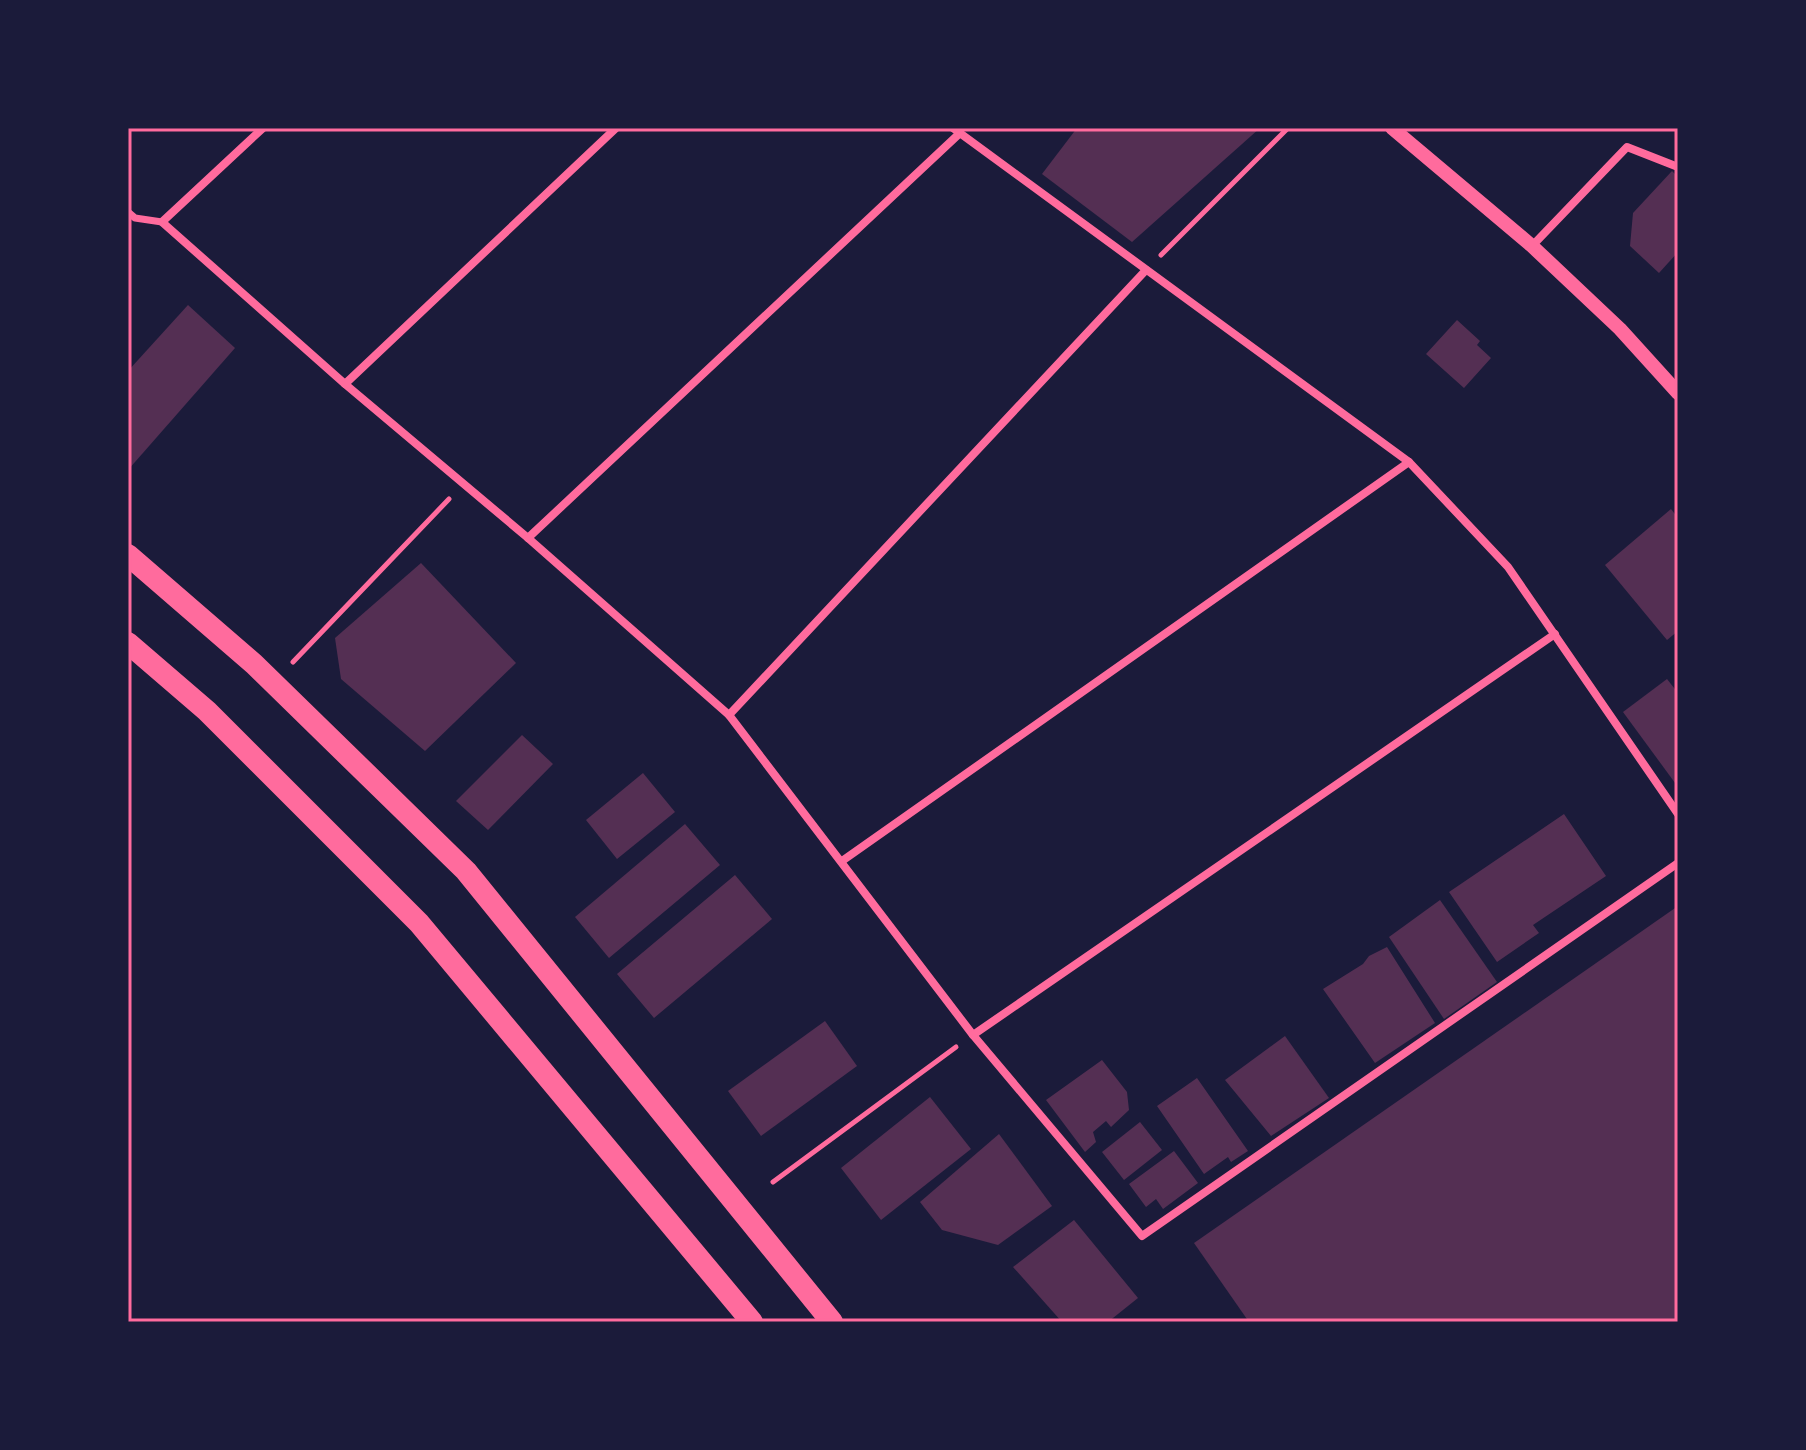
<svg xmlns="http://www.w3.org/2000/svg" width="1806" height="1450" font-family="'Asap Condensed',sans-serif">
	<style>
		.building { fill: #542f53 }
		.lines { fill: none; stroke-linecap: round; stroke-linejoin: round }
		.path { stroke: #ff6b9d; stroke-width: 5 }
		.pedestrian { stroke: #ff6b9d; stroke-width: 7 }
		.minor { stroke: #ff6b9d; stroke-width: 8 }
		.tertiary { stroke: #ff6b9d; stroke-width: 14 }
		.trunk { stroke: #ff6b9d; stroke-width: 22 }
		.neatline { fill: none; stroke: #ff6b9d; stroke-width: 3 }
	</style>
	<rect width="100%" height="100%" fill="#1b1b3a"/>
	<g class="building">
		<path d="M 1077,128 L 1260,128 L 1132,242 L 1042,174 Z"/>
		<path d="M 1672,171 L 1678,177 L 1678,252 L 1659,273 L 1630,246 L 1633,213 Z"/>
		<path d="M 188,305 L 235,348 L 128,470 L 128,371 Z"/>
		<path d="M 1457,320 L 1480,341 L 1477,345 L 1491,358 L 1464,388 L 1426,354 Z"/>
		<path d="M 1671,509 L 1678,518 L 1678,631 L 1667,640 L 1605,565 Z"/>
		<path d="M 421,563 L 516,663 L 425,751 L 341,679 L 335,638 Z"/>
		<path d="M 1667,679 L 1678,693 L 1678,787 L 1623,712 Z"/>
		<path d="M 522,735 L 553,764 L 488,830 L 456,801 Z"/>
		<path d="M 643,773 L 675,812 L 617,859 L 586,820 Z"/>
		<path d="M 1564,814 L 1606,876 L 1533,925 L 1539,933 L 1497,962 L 1449,892 Z"/>
		<path d="M 685,824 L 720,865 L 609,958 L 575,917 Z"/>
		<path d="M 735,875 L 772,919 L 654,1018 L 617,974 Z"/>
		<path d="M 1440,900 L 1497,982 L 1444,1019 L 1389,937 Z"/>
		<path d="M 1678,906 L 1678,1322 L 1249,1322 L 1194,1243 Z"/>
		<path d="M 1387,947 L 1435,1023 L 1375,1063 L 1323,989 L 1363,964 L 1369,956 Z"/>
		<path d="M 825,1021 L 857,1066 L 761,1136 L 728,1091 Z"/>
		<path d="M 1285,1036 L 1329,1098 L 1271,1136 L 1225,1080 Z"/>
		<path d="M 1102,1060 L 1127,1092 L 1129,1110 L 1111,1127 L 1106,1121 L 1093,1132 L 1096,1142 L 1085,1152 L 1046,1100 Z"/>
		<path d="M 1197,1078 L 1248,1151 L 1231,1162 L 1228,1157 L 1204,1174 L 1157,1106 Z"/>
		<path d="M 930,1097 L 971,1149 L 881,1220 L 841,1168 Z"/>
		<path d="M 1140,1122 L 1162,1150 L 1124,1180 L 1102,1152 Z"/>
		<path d="M 999,1134 L 1052,1206 L 998,1245 L 942,1230 L 920,1202 Z"/>
		<path d="M 1174,1151 L 1198,1183 L 1163,1209 L 1156,1199 L 1146,1207 L 1129,1184 Z"/>
		<path d="M 1074,1220 L 1138,1298 L 1108,1322 L 1062,1322 L 1013,1267 Z"/>
	</g>
	<g class="lines">
		<g class="path">
			<path d="M 1161,255 L 1288,128"/>
			<path d="M 293,662 L 449,499"/>
			<path d="M 773,1182 L 956,1047"/>
		</g>
		<path class="pedestrian" d="M 128,212 L 135,218 L 162,222"/>
		<g class="minor">
			<path d="M 263,128 L 162,222 L 345,384 L 528,538 L 729,715 L 973,1035 L 1142,1236 L 1678,863"/>
			<path d="M 953,128 L 1409,462 L 1508,567 L 1678,814"/>
			<path d="M 1532,246 L 1627,147 L 1678,167"/>
			<path d="M 345,384 L 616,128"/>
			<path d="M 528,538 L 960,133"/>
			<path d="M 729,715 L 1146,270"/>
			<path d="M 842,861 L 1409,462"/>
			<path d="M 973,1035 L 1555,634"/>
		</g>
		<path class="tertiary" d="M 1392,128 L 1532,246 L 1620,329 L 1678,393"/>
		<g class="trunk">
			<path d="M 128,555 L 254,664 L 466,871 L 832,1322"/>
			<path d="M 128,643 L 207,711 L 419,923 L 752,1322"/>
		</g>
	</g>
	<rect width="1806" height="1450" fill="none" stroke="#1b1b3a" stroke-width="260"/>
	<rect x="130" y="130" width="1546" height="1190" class="neatline"/>
</svg>
